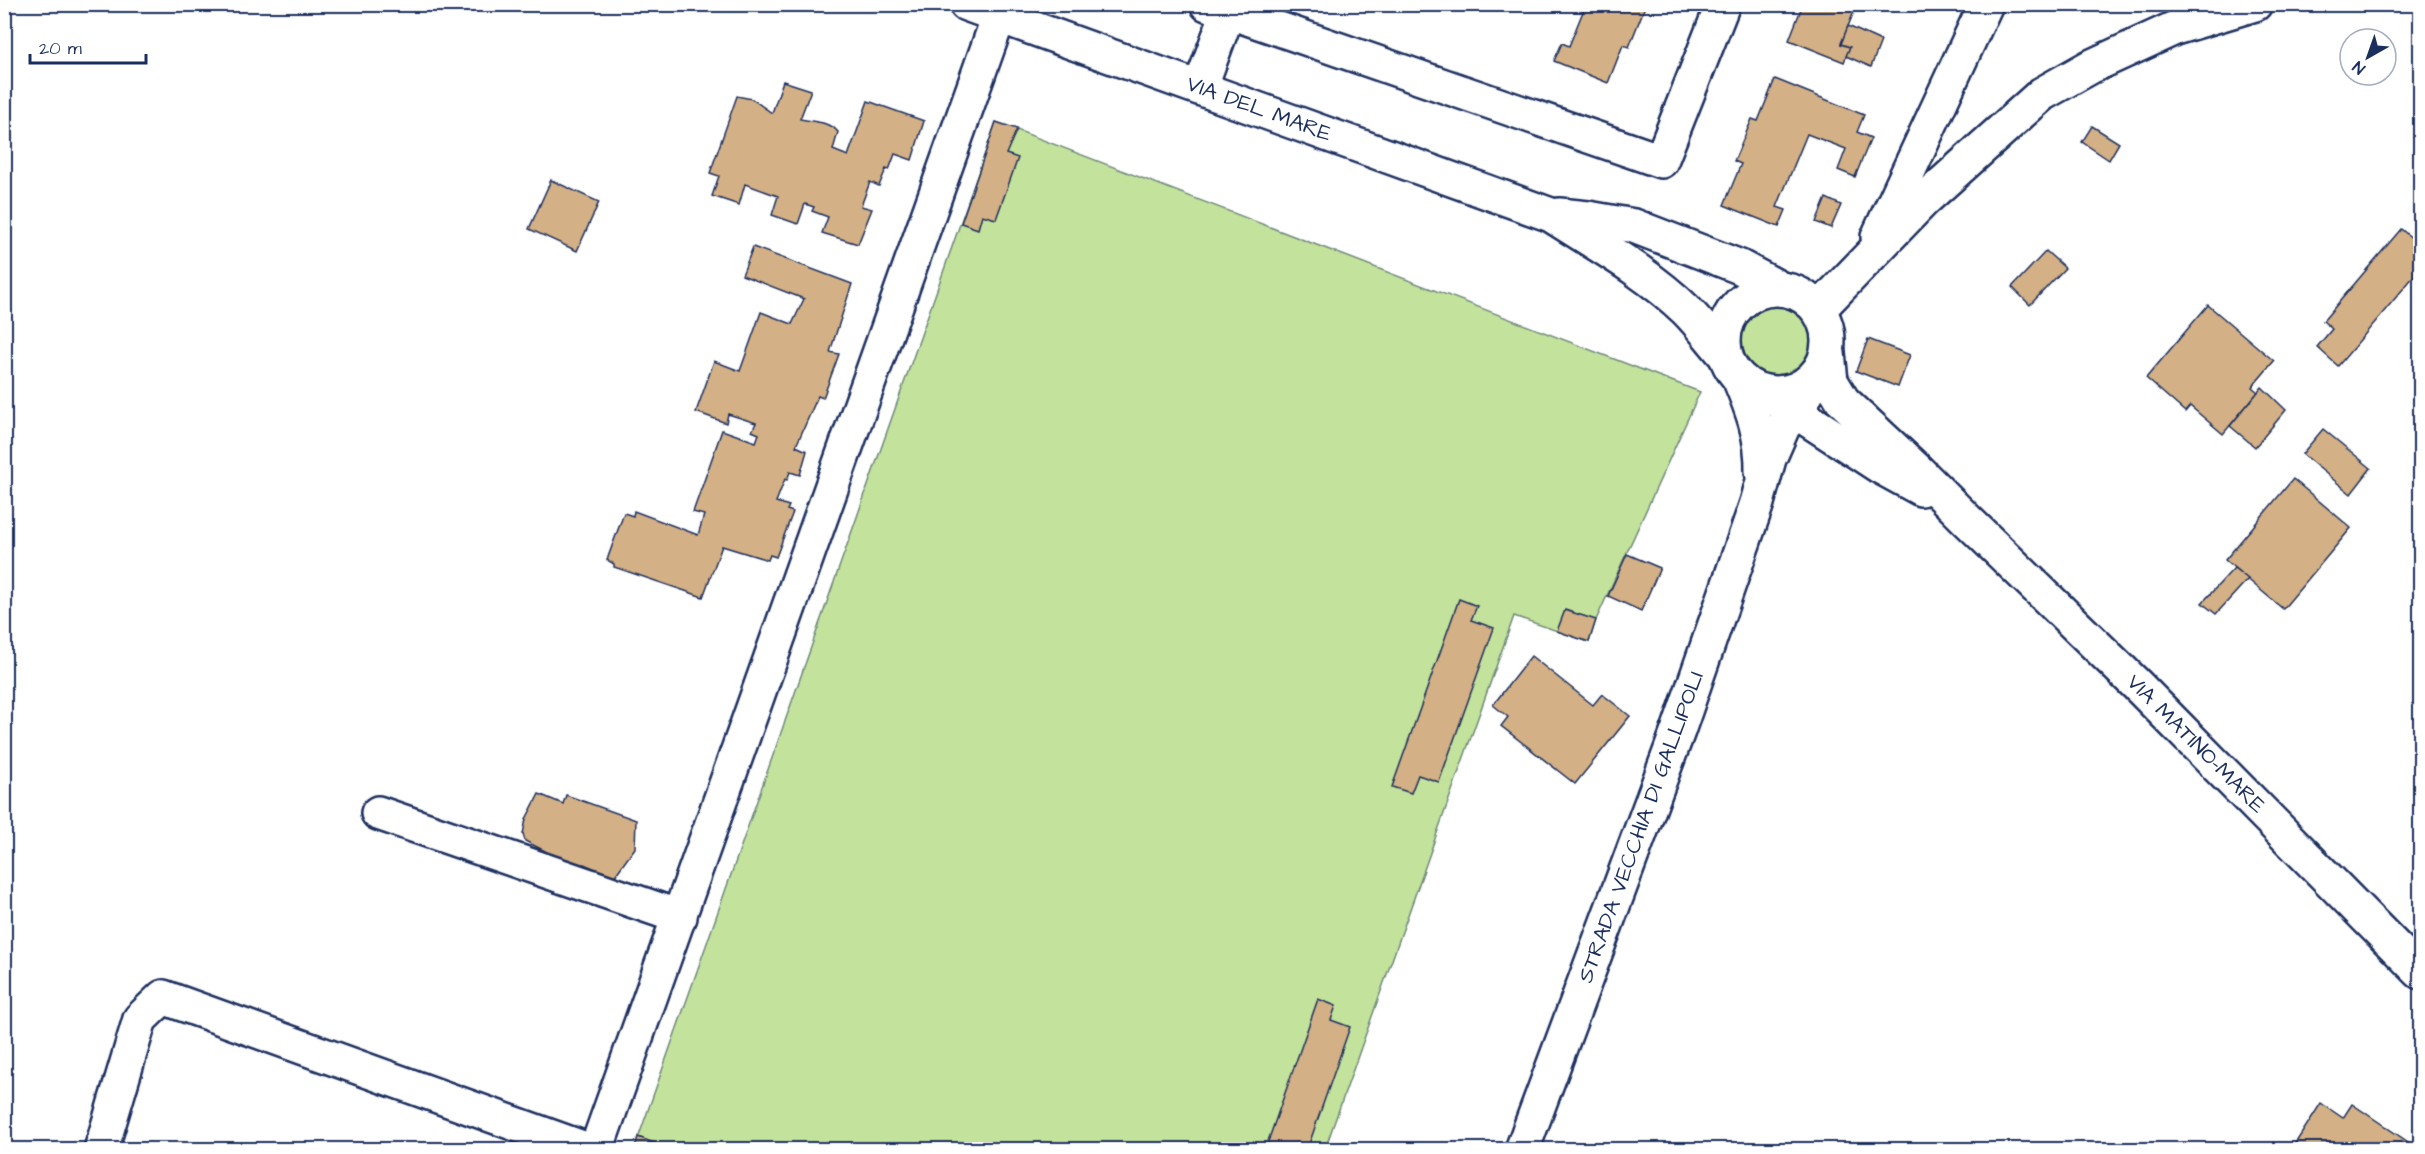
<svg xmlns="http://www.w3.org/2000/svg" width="2425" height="1154" font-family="'Architects Daughter',sans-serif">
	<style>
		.grass { fill: #c3e29b; stroke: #6f887c; stroke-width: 1.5 }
		.building { fill: #d3b085; stroke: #1b2f5e; stroke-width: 1.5 }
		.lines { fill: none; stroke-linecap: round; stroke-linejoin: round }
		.minor-casing { stroke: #1b2f5e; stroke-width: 38 }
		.tertiary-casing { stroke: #1b2f5e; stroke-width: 38 }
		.secondary-casing { stroke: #1b2f5e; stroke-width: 38 }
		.minor { stroke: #fff; stroke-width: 33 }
		.tertiary { stroke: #fff; stroke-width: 33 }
		.secondary { stroke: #fff; stroke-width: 33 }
		.labels { text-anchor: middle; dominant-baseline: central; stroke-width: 6; stroke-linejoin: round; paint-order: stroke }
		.street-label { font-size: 22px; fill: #1b2f5e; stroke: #fff }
	</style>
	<rect width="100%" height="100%" fill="#fff"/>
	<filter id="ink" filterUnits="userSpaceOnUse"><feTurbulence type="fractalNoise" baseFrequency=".0167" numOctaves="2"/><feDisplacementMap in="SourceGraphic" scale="12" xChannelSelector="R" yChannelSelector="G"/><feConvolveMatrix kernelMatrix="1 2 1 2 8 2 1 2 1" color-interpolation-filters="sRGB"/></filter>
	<g filter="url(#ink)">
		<g class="grass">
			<path d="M 996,122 L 1700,392 L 1596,620 L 1589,642 L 1514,616 L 1325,1149 L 634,1150 Z"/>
			<circle cx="1777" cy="342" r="38"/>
		</g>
		<g class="building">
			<path d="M 1586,4 L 1646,4 L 1629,47 L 1623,45 L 1608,83 L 1554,61 L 1562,43 L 1569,46 Z"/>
			<path d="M 1803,4 L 1857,4 L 1841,44 L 1850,47 L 1844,62 L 1789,40 Z"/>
			<path d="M 1848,26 L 1881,41 L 1871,67 L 1846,56 L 1850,47 L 1841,44 Z"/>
			<path d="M 1775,79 L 1864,115 L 1857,132 L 1871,138 L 1855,177 L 1838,170 L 1846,149 L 1807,134 L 1777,207 L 1786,210 L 1779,227 L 1724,205 L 1741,164 L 1734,161 L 1752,119 L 1758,121 Z"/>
			<path d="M 783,81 L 811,90 L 800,119 L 823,123 L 833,127 L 838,132 L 833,150 L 848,156 L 868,101 L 924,121 L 912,160 L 895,154 L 889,170 L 886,169 L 879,186 L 870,182 L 861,206 L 872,209 L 858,244 L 822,233 L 828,217 L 812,211 L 814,207 L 805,204 L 798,224 L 772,215 L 778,196 L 745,184 L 739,205 L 712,196 L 719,176 L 710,173 L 737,96 L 752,99 L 772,113 Z"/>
			<path d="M 996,122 L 1017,129 L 1006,154 L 1018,158 L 996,219 L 982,215 L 978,229 L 961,223 Z"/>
			<path d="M 2092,126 L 2119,143 L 2109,160 L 2082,142 Z"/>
			<path d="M 551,180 L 599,202 L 577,251 L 529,229 Z"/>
			<path d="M 1826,198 L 1841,205 L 1831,228 L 1816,222 Z"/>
			<path d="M 2401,229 L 2420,245 L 2420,269 L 2338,366 L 2317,347 L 2332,329 L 2323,321 Z"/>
			<path d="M 753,247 L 852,284 L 830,352 L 839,354 L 823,398 L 818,396 L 796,446 L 807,451 L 800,475 L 790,472 L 787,480 L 785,479 L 776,502 L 789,506 L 787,510 L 793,512 L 776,557 L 770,555 L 768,560 L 722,546 L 703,597 L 614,567 L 614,564 L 607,560 L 624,513 L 633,516 L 634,511 L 698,535 L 704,515 L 693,512 L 722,430 L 756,442 L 759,434 L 752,431 L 756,423 L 728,414 L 726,423 L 696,412 L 714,361 L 740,371 L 761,312 L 792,324 L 804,299 L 742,275 Z"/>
			<path d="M 2046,251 L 2065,268 L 2030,305 L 2012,287 Z"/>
			<path d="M 2208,305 L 2274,361 L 2252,387 L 2258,392 L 2223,434 L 2190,406 L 2185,412 L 2146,378 Z"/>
			<path d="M 1868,339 L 1910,355 L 1898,387 L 1856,371 Z"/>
			<path d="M 2262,387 L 2286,410 L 2255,447 L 2230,426 Z"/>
			<path d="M 2323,429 L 2371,468 L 2351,494 L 2302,454 Z"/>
			<path d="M 2293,479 L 2351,528 L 2283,609 L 2225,560 Z"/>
			<path d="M 1627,554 L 1660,568 L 1641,611 L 1608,596 Z"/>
			<path d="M 2234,568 L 2248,579 L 2216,614 L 2202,603 Z"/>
			<path d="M 1459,599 L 1477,606 L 1471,620 L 1494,628 L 1439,782 L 1418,775 L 1411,793 L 1392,787 Z"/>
			<path d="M 1565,610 L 1596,620 L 1589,642 L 1557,631 Z"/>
			<path d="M 1531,656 L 1593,705 L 1602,694 L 1630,716 L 1575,784 L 1501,726 L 1508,717 L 1493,705 Z"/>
			<path d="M 539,794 L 563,804 L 566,795 L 636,820 L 635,848 L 614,877 L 584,864 L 574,866 L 553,857 L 545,851 L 525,841 L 523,834 L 526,819 Z"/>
			<path d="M 1318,999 L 1336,1006 L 1331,1020 L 1350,1027 L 1307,1150 L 1265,1150 Z"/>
			<path d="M 2321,1103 L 2343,1118 L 2352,1104 L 2420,1150 L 2291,1150 Z"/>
			<path d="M 638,1137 L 673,1150 L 634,1150 Z"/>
		</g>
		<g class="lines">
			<g class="minor-casing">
				<g id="minor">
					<path d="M 1207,4 L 1661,161 L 1723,4"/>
					<path d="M 1200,88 L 1231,4"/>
					<path d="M 1878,237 L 1986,4"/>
					<path d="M 1819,309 L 1923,201 L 2042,94 L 2090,67 L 2175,28 L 2255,4"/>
					<path d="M 378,813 L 680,917"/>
					<path d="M 101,1150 L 140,1019 L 163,997 L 588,1150"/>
					<path d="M 596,1150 L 999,16"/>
				</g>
			</g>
			<g class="tertiary-casing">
				<g id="tertiary">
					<path d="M 1739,378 C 1752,409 1763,437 1762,472"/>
					<path d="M 1522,1150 L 1678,731 L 1757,503 L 1769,459 L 1783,427 L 1807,393 L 1812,380"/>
				</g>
			</g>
			<g class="secondary-casing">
				<g id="secondary">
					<path d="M 966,4 L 1551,215 C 1596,244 1647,272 1686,310 C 1700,324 1712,340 1725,355"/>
					<path d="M 1559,215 L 1588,218 L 1634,226 L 1740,267 L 1779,288"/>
					<circle cx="1776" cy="341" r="52"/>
					<path d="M 1828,353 L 1831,381 L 1843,401 L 1917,470 L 1967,520 L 2136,684 L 2420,972"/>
					<path d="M 1767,393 L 1879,466 L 1921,489"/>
				</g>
			</g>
			<use href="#minor" class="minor"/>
			<use href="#tertiary" class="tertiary"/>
			<use href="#secondary" class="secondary"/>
		</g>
	</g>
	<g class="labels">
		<g class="street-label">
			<text transform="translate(1259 109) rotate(20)">VIA DEL MARE</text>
			<text transform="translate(2196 744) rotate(45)">VIA MATINO-MARE</text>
			<text transform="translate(1641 827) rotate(-70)">STRADA VECCHIA DI GALLIPOLI</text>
		</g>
	</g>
	<rect width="2425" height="1154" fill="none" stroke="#fff" stroke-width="24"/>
	<rect x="12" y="12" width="2401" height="1130" fill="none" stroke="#1b2f5e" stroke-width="2" filter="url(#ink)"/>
	<g transform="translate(2368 57) rotate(220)"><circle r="28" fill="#ffffff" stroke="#a4acbf" stroke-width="1.5"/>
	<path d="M0-4.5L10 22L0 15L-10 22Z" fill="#1b2f5e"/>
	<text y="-9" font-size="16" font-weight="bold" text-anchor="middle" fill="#1b2f5e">N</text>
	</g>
	<path d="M30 54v9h116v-9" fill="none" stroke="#1b2f5e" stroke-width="3"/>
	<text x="39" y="54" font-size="18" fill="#1b2f5e" stroke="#ffffff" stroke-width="4.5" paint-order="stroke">20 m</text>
</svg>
